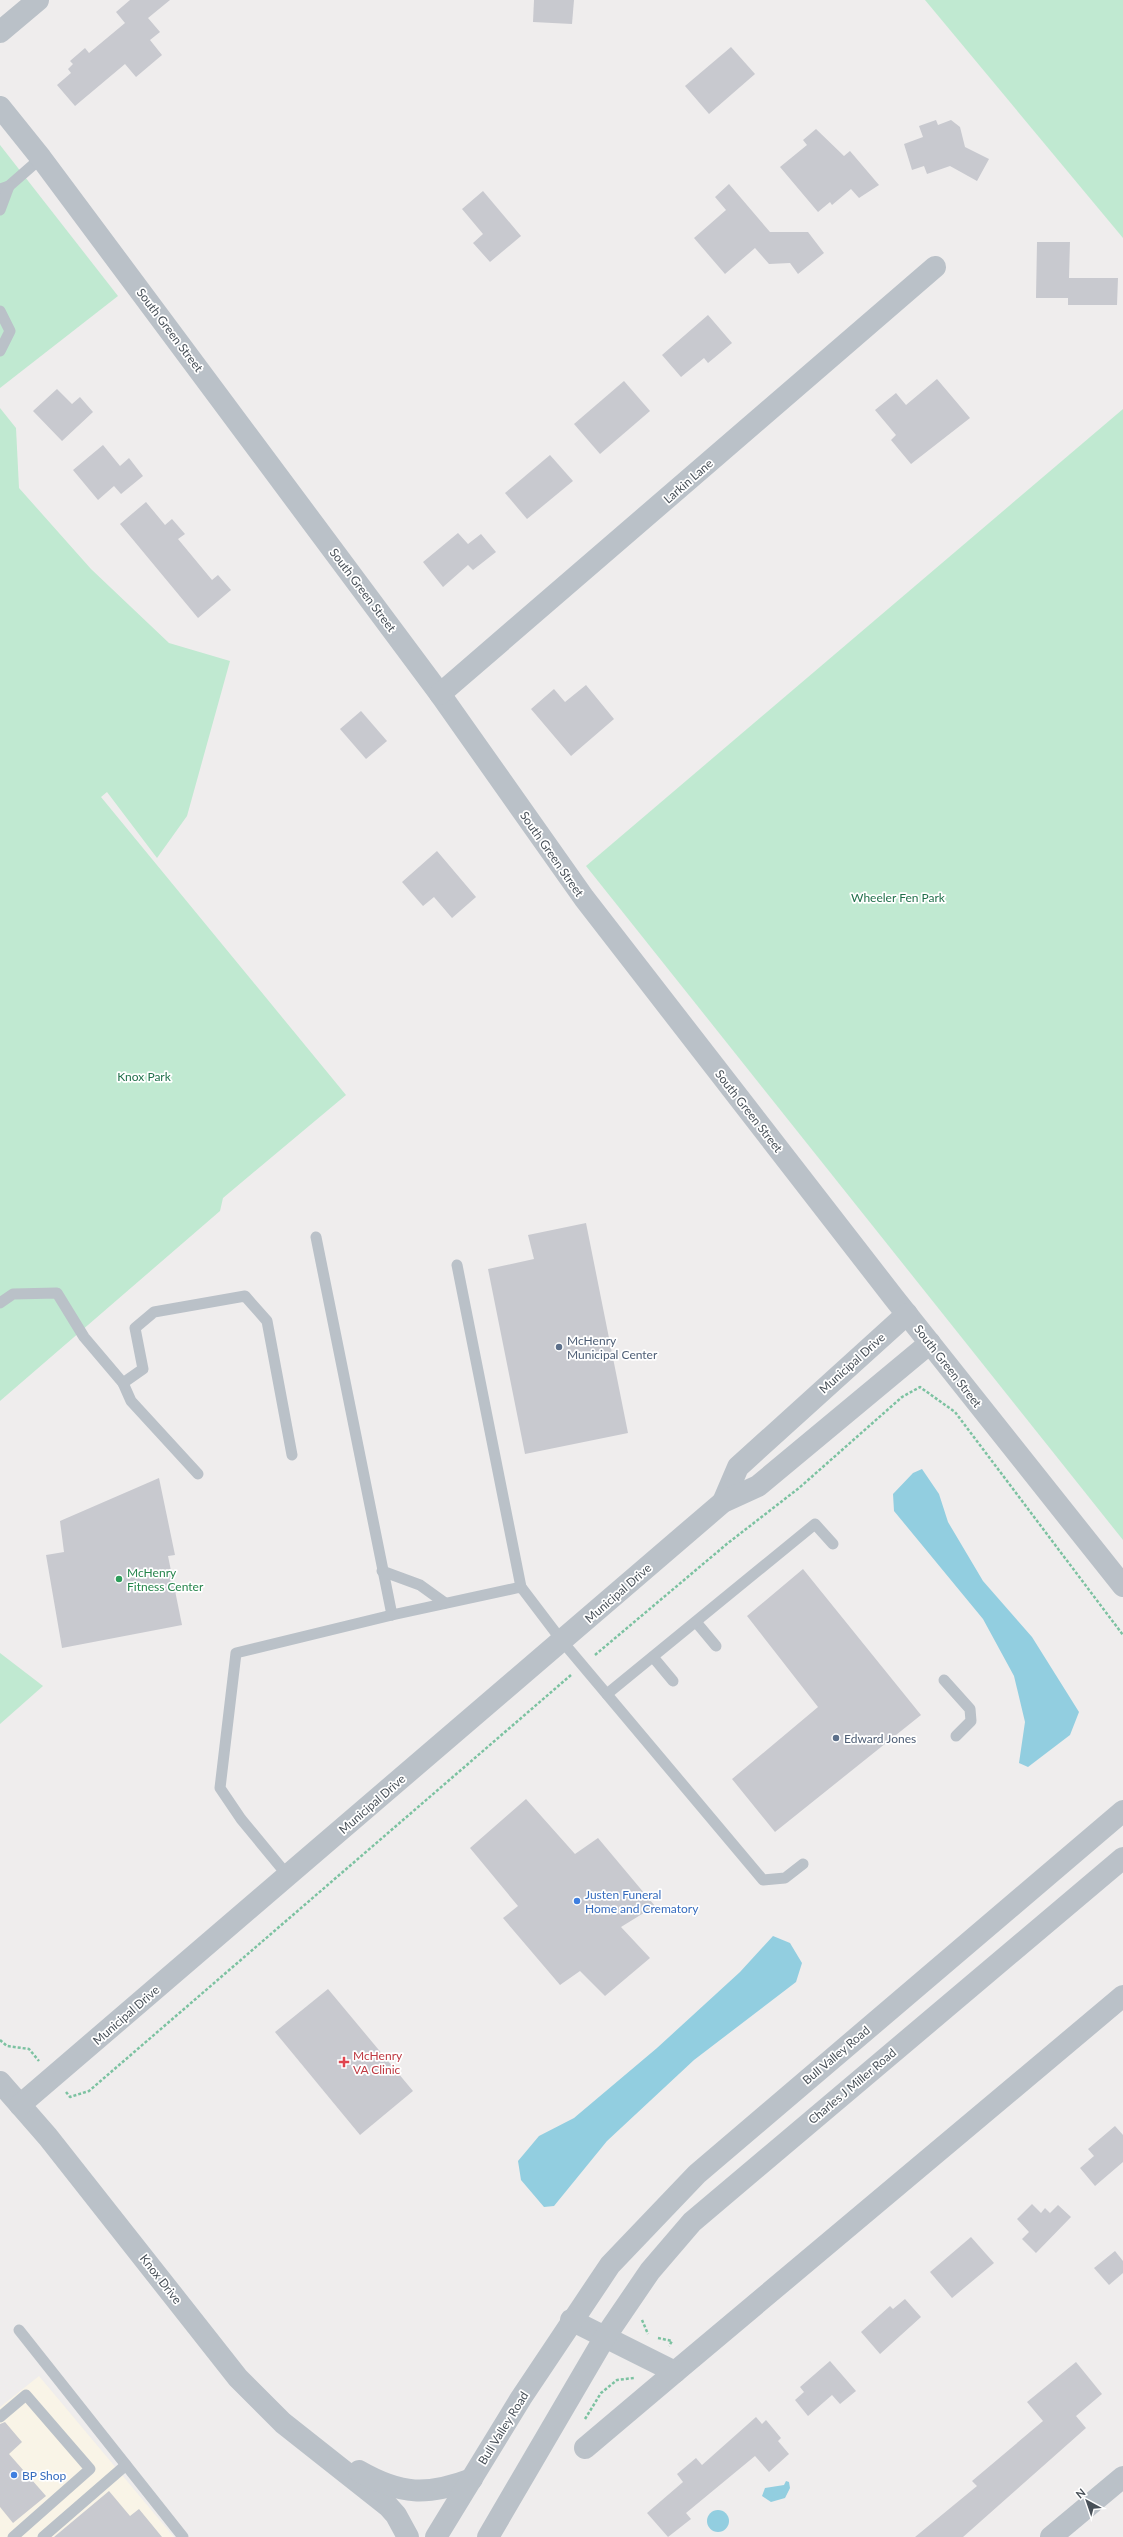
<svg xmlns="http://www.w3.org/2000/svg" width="1123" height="2537" font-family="Lato,sans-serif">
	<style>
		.commercial { fill: #f9f4e7 }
		.green { fill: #c0e9d1 }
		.water { fill: #92cee0 }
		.building { fill: #c8c9cf }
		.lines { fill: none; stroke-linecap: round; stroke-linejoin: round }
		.path { stroke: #7cc2a1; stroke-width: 2.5; stroke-dasharray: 3 2; stroke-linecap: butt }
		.service { stroke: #bac1c8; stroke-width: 11 }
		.minor { stroke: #bac1c8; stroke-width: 22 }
		.tertiary { stroke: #bac1c8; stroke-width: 22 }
		.service-dot { fill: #5c6f8a; stroke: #fff; stroke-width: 1.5 }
		.leisure-dot { fill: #2e9e5b; stroke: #fff; stroke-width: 1.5 }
		.shop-dot { fill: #3f7fe0; stroke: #fff; stroke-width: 1.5 }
		.health-dot { fill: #e0444e; stroke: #fff; stroke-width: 1.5 }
		.labels { text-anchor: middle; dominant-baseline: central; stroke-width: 3.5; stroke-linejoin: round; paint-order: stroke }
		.street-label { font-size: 12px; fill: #485058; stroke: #fff }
		.park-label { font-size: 12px; fill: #21704b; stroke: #fff }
		.service-label { font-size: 12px; fill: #4e5e75; stroke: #fff; text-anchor: start }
		.leisure-label { font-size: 12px; fill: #27864d; stroke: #fff; text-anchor: start }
		.shop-label { font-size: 12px; fill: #366cbe; stroke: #fff; text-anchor: start }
		.health-label { font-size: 12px; fill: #be3a42; stroke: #fff; text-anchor: start }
	</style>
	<rect width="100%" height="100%" fill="#efeded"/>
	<path class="commercial" d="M 39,2376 L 174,2537 L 0,2537 L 0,2407 Z"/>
	<g class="green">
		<path d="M 925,0 L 1123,0 L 1123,238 Z"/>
		<path d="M 0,145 L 118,296 L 0,388 Z"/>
		<path d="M 0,408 L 16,428 L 19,488 L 91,569 L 169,643 L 230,661 L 187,816 L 157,858 L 107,792 L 101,797 L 346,1095 L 223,1198 L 220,1211 L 0,1401 Z"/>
		<path d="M 1123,409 L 1123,1540 L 586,866 Z"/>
		<path d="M 0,1653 L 43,1686 L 0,1724 Z"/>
	</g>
	<g class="water">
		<path d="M 922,1469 L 939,1494 L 948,1522 L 983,1581 L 1032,1637 L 1079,1712 L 1070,1735 L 1028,1767 L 1019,1763 L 1025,1722 L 1014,1676 L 983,1619 L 894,1511 L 893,1494 L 913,1473 Z"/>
		<path d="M 773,1936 L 790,1943 L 802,1963 L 796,1982 L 694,2060 L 607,2141 L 554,2206 L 544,2207 L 521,2180 L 518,2161 L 539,2136 L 574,2118 L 657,2048 L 740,1972 Z"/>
		<path d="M 786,2481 L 789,2482 L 790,2488 L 785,2498 L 771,2502 L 762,2496 L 765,2488 L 784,2485 Z"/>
		<circle cx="718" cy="2521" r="11"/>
	</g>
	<g class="building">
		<path d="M 130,0 L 170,0 L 148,18 L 160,32 L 150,40 L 162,55 L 136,77 L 125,64 L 75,106 L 57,85 L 71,73 L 68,69 L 73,64 L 70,61 L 85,48 L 89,53 L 125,23 L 116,12 Z"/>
		<path d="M 534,0 L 574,0 L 572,24 L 533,22 Z"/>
		<path d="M 731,47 L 755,74 L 709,114 L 685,86 Z"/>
		<path d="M 936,120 L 938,125 L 951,120 L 960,127 L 965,147 L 989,159 L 977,181 L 950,166 L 927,174 L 924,166 L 912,170 L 904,144 L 923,137 L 919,126 Z"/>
		<path d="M 816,129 L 844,156 L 850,151 L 879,185 L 859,198 L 851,189 L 832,205 L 830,202 L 818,212 L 780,167 L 807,145 L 803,140 Z"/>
		<path d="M 729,184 L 770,232 L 808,232 L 824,253 L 798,274 L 790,263 L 769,264 L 755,248 L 725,274 L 694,238 L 726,210 L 715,197 Z"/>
		<path d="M 483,191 L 521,236 L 490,262 L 473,243 L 483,234 L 462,209 Z"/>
		<path d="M 1037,242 L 1070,242 L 1069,278 L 1118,278 L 1117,305 L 1068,305 L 1068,298 L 1036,298 Z"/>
		<path d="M 708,315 L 732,343 L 708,363 L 704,358 L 681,377 L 662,355 Z"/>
		<path d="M 937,379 L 970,418 L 911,464 L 891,440 L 896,435 L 875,410 L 896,393 L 906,405 Z"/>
		<path d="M 624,381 L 650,411 L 600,454 L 574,424 Z"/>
		<path d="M 57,389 L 72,404 L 80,397 L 93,412 L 62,441 L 33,411 Z"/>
		<path d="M 103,445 L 120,466 L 129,458 L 143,476 L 121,494 L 114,486 L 98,500 L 73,470 Z"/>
		<path d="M 550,455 L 573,481 L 527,519 L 505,493 Z"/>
		<path d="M 146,502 L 165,525 L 172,519 L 185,534 L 178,539 L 212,580 L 218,575 L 231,590 L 198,618 L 120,524 Z"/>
		<path d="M 458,533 L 468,544 L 481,534 L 496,552 L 473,570 L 468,565 L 443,587 L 423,562 Z"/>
		<path d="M 586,685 L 614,719 L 571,756 L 531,709 L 554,689 L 565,702 Z"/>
		<path d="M 361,711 L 387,741 L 366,759 L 340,729 Z"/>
		<path d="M 437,851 L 476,897 L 452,918 L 434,897 L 423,906 L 402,882 Z"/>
		<path d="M 586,1223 L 628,1433 L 525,1454 L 488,1269 L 534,1259 L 528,1235 Z"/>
		<path d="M 159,1478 L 175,1555 L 168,1556 L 182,1625 L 62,1648 L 46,1555 L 64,1552 L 60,1521 Z"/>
		<path d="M 803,1569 L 921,1715 L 775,1832 L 732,1779 L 818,1707 L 747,1616 Z"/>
		<path d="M 526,1799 L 575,1854 L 598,1838 L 655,1906 L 621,1927 L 650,1958 L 605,1996 L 580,1971 L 560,1985 L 503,1918 L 518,1906 L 470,1848 Z"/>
		<path d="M 328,1989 L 413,2091 L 360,2135 L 275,2032 Z"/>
		<path d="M 1115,2126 L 1123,2135 L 1123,2162 L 1095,2186 L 1080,2168 L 1094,2156 L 1088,2149 Z"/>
		<path d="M 1032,2204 L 1041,2213 L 1045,2208 L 1050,2213 L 1058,2205 L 1071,2217 L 1036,2253 L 1022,2239 L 1029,2232 L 1017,2219 Z"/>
		<path d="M 971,2237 L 994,2263 L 952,2298 L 930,2272 Z"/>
		<path d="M 1115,2251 L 1123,2261 L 1123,2273 L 1109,2285 L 1094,2268 Z"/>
		<path d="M 905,2299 L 921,2317 L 880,2354 L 861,2332 L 890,2306 L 893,2309 Z"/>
		<path d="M 830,2361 L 856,2391 L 840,2404 L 832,2395 L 808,2416 L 795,2400 L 804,2392 L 800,2387 Z"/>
		<path d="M 1076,2362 L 1102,2394 L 1076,2416 L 1086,2428 L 963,2537 L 915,2537 L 977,2486 L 972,2481 L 1043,2421 L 1027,2402 Z"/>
		<path d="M 756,2417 L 762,2424 L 766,2420 L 781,2438 L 778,2441 L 789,2454 L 769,2472 L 755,2456 L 686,2513 L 691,2519 L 668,2537 L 647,2513 L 683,2482 L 677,2474 L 696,2458 L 702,2465 Z"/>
		<path d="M 5,2422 L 22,2442 L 9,2454 L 46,2496 L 13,2523 L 0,2507 L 0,2424 Z"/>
		<path d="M 109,2491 L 130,2516 L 139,2509 L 162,2537 L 54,2537 Z"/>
	</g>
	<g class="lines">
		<g class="path">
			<path d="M 595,1655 L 728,1543 L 799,1488 L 902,1397 L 920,1387 L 955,1412 L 1123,1635"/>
			<path d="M 0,2040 L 7,2046 L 29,2049 L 39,2061"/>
			<path d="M 66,2092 L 70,2097 L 89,2091 L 571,1675"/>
			<path d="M 642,2320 L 648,2334"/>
			<path d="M 658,2338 L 672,2341 L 669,2346"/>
			<path d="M 585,2419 L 601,2393 L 617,2380 L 634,2378"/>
		</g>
		<g class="service">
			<path d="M 0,189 L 9,186 L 41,158"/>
			<path d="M 0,210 L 9,186"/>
			<path d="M 0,311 L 10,331 L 0,351"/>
			<path d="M 316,1237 L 392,1615 L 521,1587 L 562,1641 L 763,1880 L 785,1878 L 803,1864"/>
			<path d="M 457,1265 L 521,1587"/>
			<path d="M 0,1303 L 13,1294 L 57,1293 L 84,1337 L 123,1383"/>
			<path d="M 198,1474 L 131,1401 L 123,1383 L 143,1369 L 135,1328 L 154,1312 L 245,1296 L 267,1321 L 292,1455"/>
			<path d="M 382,1571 L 420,1585 L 445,1603"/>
			<path d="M 696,1622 L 716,1646"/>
			<path d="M 653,1657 L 673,1681"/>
			<path d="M 944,1680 L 970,1709 L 971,1721 L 956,1736"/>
			<path d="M 607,1694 L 815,1524 L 833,1544"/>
			<path d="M 288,1876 L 241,1819 L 220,1788 L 236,1653 L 392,1615"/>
			<path d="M 19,2330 L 183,2537"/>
			<path d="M 0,2417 L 26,2395 L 90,2469 L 13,2537"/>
			<path d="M 43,2537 L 126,2465"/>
		</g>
		<g class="minor">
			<path d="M 0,32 L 38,0"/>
			<path d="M 0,107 L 41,158 L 440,694 L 584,898 L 894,1298 L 1123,1586"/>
			<path d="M 440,694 L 935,267"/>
			<path d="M 723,1502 L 738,1467 L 907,1314"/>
			<path d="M 0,2082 L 48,2137 L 238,2378 L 283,2423 L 388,2506 L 396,2515 L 408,2537"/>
			<path d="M 20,2105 L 723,1502 L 758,1486 L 930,1343"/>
			<path d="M 571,2320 L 675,2372 L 1123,1996"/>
			<path d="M 585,2448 L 675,2372"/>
			<path d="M 359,2471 C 401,2495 427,2496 472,2479"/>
			<path d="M 1051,2537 L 1123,2477"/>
		</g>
		<g class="tertiary">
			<path d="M 436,2537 L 521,2398 L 610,2265 L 697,2174 L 1123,1811"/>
			<path d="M 488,2537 L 605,2337 L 650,2271 L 692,2222 L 1123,1858"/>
		</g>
	</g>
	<g class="service-dot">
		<circle cx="559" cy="1347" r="4"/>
		<circle cx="836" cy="1738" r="4"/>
	</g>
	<circle class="leisure-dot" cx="119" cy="1579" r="4"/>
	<g class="shop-dot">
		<circle cx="577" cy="1901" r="4"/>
		<circle cx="14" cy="2475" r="4"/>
	</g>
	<path class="health-dot" d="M342 2056h4v4h4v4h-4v4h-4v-4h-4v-4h4z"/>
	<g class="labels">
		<g class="street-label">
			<text transform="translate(170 330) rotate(53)">South Green Street</text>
			<text transform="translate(688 481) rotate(-41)">Larkin Lane</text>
			<text transform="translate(363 590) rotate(53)">South Green Street</text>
			<text transform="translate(552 854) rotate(55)">South Green Street</text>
			<text transform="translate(749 1111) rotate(52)">South Green Street</text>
			<text transform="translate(852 1363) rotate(-42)">Municipal Drive</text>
			<text transform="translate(948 1366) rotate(52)">South Green Street</text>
			<text transform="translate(618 1593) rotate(-41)">Municipal Drive</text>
			<text transform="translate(372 1804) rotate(-41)">Municipal Drive</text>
			<text transform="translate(126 2015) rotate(-41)">Municipal Drive</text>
			<text transform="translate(836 2055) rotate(-40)">Bull Valley Road</text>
			<text transform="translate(852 2086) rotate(-40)">Charles J Miller Road</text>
			<text transform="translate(161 2279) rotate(52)">Knox Drive</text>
			<text transform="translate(503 2428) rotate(-58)">Bull Valley Road</text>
		</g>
		<g class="park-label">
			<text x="898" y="897">Wheeler Fen Park</text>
			<text x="144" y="1076">Knox Park</text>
		</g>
		<g class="service-label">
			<text x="567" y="1340">McHenry<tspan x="567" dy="14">Municipal Center</tspan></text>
			<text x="844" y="1738">Edward Jones</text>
		</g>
		<g class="leisure-label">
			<text x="127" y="1572">McHenry<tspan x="127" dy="14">Fitness Center</tspan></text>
		</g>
		<g class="shop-label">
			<text x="585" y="1894">Justen Funeral<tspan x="585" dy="14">Home and Crematory</tspan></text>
			<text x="22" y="2475">BP Shop</text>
		</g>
		<g class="health-label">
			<text x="353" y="2055">McHenry<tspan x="353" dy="14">VA Clinic</tspan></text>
		</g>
	</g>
	<g transform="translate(1087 2501) rotate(320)" stroke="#ffffff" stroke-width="3" paint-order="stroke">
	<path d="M0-3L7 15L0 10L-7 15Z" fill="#485058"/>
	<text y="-6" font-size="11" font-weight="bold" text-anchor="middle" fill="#485058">N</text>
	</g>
</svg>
